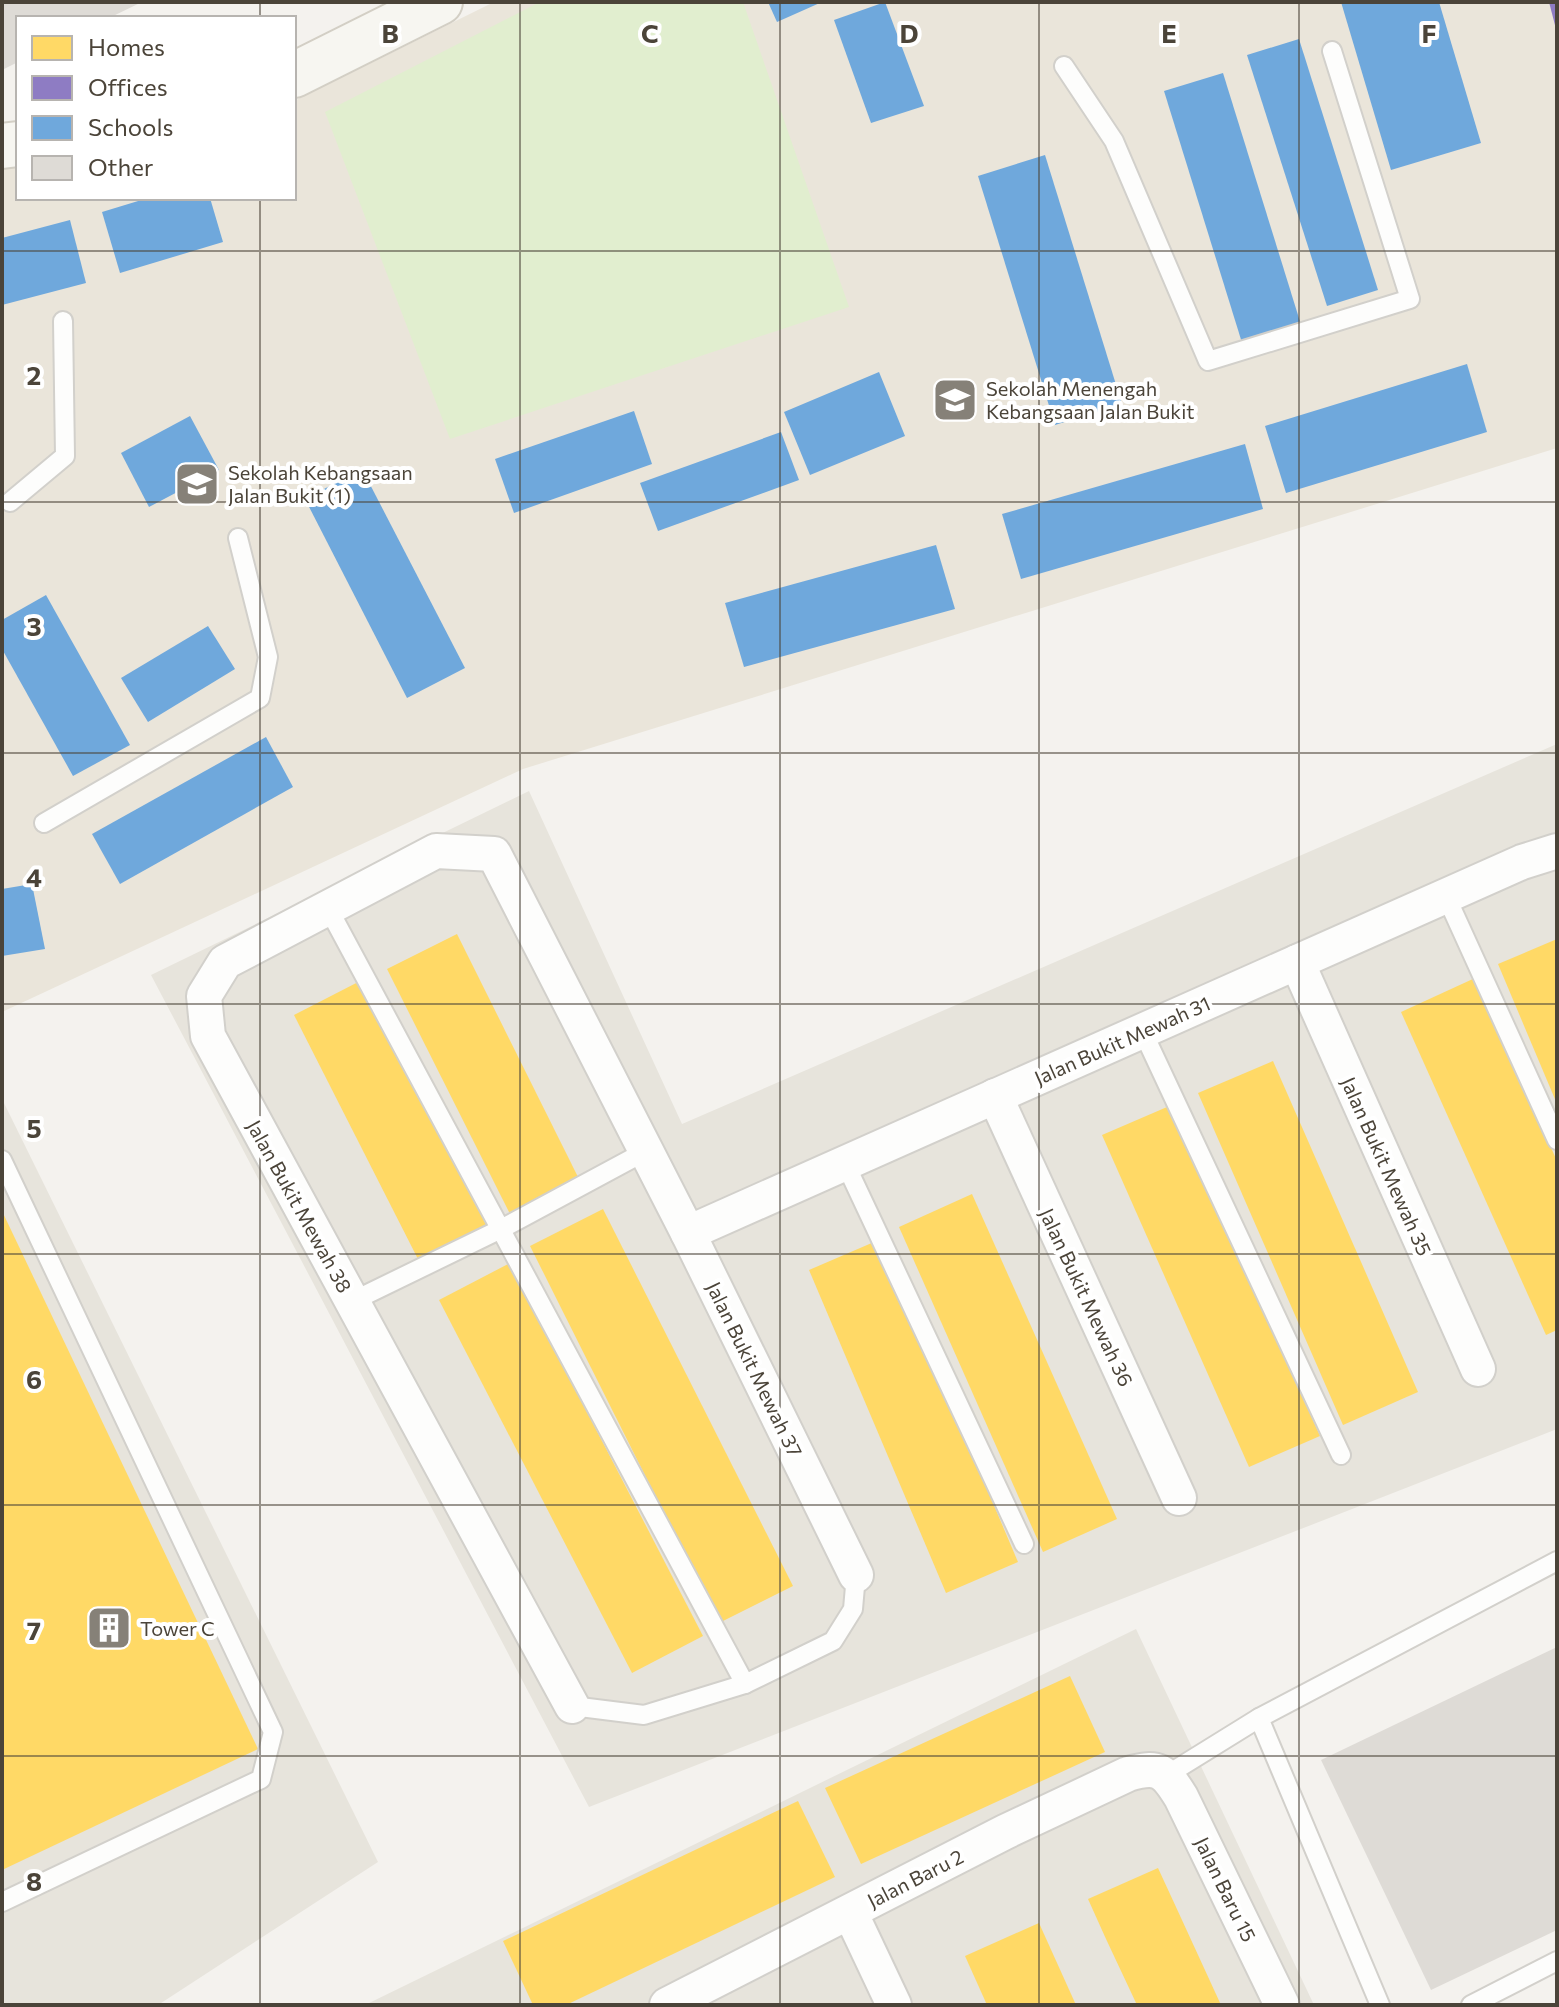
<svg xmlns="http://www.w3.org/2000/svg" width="1559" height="2007" font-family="Commissioner,sans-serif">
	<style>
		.residential { fill: #e7e4dc }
		.education { fill: #eae5da }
		.green { fill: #e1eecf }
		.homes { fill: #ffd966 }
		.offices { fill: #8e7cc3 }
		.schools { fill: #6fa8dc }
		.building { fill: #dedbd6 }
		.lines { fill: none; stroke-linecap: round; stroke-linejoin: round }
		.service-casing { stroke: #d2d0cb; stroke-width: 22 }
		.minor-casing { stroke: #d2d0cb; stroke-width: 38 }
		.secondary-casing { stroke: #d3cfc5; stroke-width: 48 }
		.service { stroke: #fdfdfc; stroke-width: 18 }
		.minor { stroke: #fdfdfc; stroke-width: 34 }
		.secondary { stroke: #f7f6f1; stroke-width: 44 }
		.grid { fill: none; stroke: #4b4439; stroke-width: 2; stroke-opacity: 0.55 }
		.labels { text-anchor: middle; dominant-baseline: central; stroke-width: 8; stroke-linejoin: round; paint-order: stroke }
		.poi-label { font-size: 20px; fill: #4b4439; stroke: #fff; text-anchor: start }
		.street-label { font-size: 20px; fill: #4b4439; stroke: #fff }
		.grid-label { font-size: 26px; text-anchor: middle; font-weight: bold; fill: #4b4439; stroke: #fff; stroke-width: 8; stroke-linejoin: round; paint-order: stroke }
	</style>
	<rect width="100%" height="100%" fill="#f4f2ee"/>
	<g class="residential">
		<path d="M 1557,744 L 1557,1429 L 589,1807 L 151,975 L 529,791 L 682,1124 Z"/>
		<path d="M 2,1099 L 378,1862 L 158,2005 L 2,2005 Z"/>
		<path d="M 1136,1629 L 1314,2005 L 365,2005 Z"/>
	</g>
	<path class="education" d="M 494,2 L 1557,2 L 1557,448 L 523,769 L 2,1012 L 2,162 L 18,160 L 18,198 L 294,198 L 294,101 Z"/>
	<path class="green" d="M 540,2 L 743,2 L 849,307 L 450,439 L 325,112 Z"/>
	<g class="homes">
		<path d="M 457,934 L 581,1183 L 512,1218 L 387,969 Z"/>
		<path d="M 1557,939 L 1557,1104 L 1498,964 Z"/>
		<path d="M 1475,978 L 1557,1161 L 1557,1330 L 1546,1335 L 1401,1012 Z"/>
		<path d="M 364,979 L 492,1229 L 421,1265 L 294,1015 Z"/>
		<path d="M 1273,1061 L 1418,1392 L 1343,1425 L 1198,1093 Z"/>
		<path d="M 1174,1104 L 1320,1436 L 1249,1467 L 1102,1135 Z"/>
		<path d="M 972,1194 L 1117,1519 L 1043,1552 L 899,1227 Z"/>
		<path d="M 603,1209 L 793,1586 L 719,1623 L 530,1246 Z"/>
		<path d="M 2,1211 L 258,1749 L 2,1870 Z"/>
		<path d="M 881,1239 L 1018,1562 L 946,1593 L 809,1270 Z"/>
		<path d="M 510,1263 L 703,1636 L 632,1673 L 439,1300 Z"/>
		<path d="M 1070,1676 L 1105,1752 L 861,1864 L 825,1788 Z"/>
		<path d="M 798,1801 L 835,1877 L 566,2005 L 533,2005 L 503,1941 Z"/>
		<path d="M 1158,1868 L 1176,1907 L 1221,2005 L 1137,2005 L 1106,1939 L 1088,1899 Z"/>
		<path d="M 1039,1923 L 1076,2005 L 987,2005 L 965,1956 Z"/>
	</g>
	<path class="offices" d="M 1549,2 L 1557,2 L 1557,28 L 1556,29 Z"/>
	<g class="schools">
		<path d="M 768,2 L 822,2 L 777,22 Z"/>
		<path d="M 885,2 L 924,106 L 871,123 L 834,20 Z"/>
		<path d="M 1341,2 L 1439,2 L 1481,143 L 1391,170 Z"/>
		<path d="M 1299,39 L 1378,290 L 1327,306 L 1247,55 Z"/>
		<path d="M 1223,73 L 1302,328 L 1243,346 L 1164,91 Z"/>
		<path d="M 1045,155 L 1122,404 L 1055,425 L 978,176 Z"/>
		<path d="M 148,198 L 210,198 L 223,242 L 120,273 L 102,212 Z"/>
		<path d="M 70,220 L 86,283 L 2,305 L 2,238 Z"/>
		<path d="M 1467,364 L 1487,432 L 1286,493 L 1265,426 Z"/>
		<path d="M 879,372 L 905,436 L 810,475 L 784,412 Z"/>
		<path d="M 634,411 L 652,464 L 514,513 L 495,459 Z"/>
		<path d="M 190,416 L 219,470 L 149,507 L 121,453 Z"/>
		<path d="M 781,432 L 799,480 L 658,531 L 640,483 Z"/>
		<path d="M 1245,444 L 1263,509 L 1021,579 L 1002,514 Z"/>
		<path d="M 362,469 L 465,668 L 407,698 L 305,499 Z"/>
		<path d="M 936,545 L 955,609 L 744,667 L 725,603 Z"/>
		<path d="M 46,595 L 130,745 L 73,776 L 2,649 L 2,620 Z"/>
		<path d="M 208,626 L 235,669 L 148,722 L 121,678 Z"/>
		<path d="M 266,737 L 293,787 L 120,884 L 92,834 Z"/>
		<path d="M 32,884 L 45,949 L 2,956 L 2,889 Z"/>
	</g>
	<g class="building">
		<path d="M 2,2 L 142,2 L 109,18 L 18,18 L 18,62 L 2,70 Z"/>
		<path d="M 1557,1647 L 1557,1930 L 1431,1990 L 1321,1760 Z"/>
	</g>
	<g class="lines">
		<g class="service-casing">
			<g id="service">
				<path d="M 1064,66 L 1114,141 L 1208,361 L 1410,299 L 1332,51"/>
				<path d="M 10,502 L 65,456 L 63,321"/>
				<path d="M 44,823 L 260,698 L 268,657 L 238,538"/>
				<path d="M 1446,896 L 1557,1140"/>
				<path d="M 328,908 L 745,1684"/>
				<path d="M 1142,1030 L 1341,1455"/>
				<path d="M 2,1160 L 273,1732 L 261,1779 L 2,1902"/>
				<path d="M 845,1163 L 1024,1544"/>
				<path d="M 353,1301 L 503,1228 L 646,1151"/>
				<path d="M 572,1706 L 644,1715 L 745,1684 L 833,1641 L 853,1609 L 856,1575"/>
				<path d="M 1259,1718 L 1380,2005"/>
				<path d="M 1167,1775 L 1259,1718 L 1557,1561"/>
				<path d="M 1471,2005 L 1557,1961"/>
			</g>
		</g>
		<g class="minor-casing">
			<g id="minor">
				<path d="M 1297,962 L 1478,1369"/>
				<path d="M 995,1096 L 1179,1498"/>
				<path d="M 688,1233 L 1522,862 L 1557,851"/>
				<path d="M 572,1706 L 208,1036 L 204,996 L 225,962 L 436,851 L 494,854 L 688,1233 L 856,1575"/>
				<path d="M 850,1912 L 894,2005"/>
				<path d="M 667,2005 L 1005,1832 L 1128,1774 C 1159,1765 1165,1771 1181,1797 L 1282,2005"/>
			</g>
		</g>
		<g class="secondary-casing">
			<g id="secondary">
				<path d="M 294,75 L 440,2"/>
				<path d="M 2,146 L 18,144"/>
			</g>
		</g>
		<use href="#service" class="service"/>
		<use href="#minor" class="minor"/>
		<use href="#secondary" class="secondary"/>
	</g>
	<path class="grid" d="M 260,2 L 260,18M 520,2 L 520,2005M 780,2 L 780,2005M 1039,2 L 1039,2005M 1299,2 L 1299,2005M 260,198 L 260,2005M 2,251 L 1557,251M 2,502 L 1557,502M 2,753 L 1557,753M 2,1004 L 1557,1004M 2,1254 L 1557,1254M 2,1505 L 1557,1505M 2,1756 L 1557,1756"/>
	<defs>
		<g id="school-square" transform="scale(2.3)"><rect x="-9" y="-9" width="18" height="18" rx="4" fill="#868178" stroke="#fff"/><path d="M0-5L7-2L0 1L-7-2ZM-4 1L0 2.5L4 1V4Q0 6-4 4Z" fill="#fff"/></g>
		<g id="building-square" transform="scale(2.3)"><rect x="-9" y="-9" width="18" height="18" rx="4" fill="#868178" stroke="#fff"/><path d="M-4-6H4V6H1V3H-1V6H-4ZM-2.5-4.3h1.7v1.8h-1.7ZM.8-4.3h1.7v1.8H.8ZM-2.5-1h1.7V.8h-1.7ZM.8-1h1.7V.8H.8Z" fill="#fff"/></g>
	</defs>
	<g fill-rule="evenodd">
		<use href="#school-square" x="955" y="400"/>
		<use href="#school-square" x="197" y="484"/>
		<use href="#building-square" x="109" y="1628"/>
	</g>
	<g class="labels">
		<g class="poi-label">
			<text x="986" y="388">Sekolah Menengah<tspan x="986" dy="23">Kebangsaan Jalan Bukit</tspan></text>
			<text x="228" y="472">Sekolah Kebangsaan<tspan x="228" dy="23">Jalan Bukit (1)</tspan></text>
			<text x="140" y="1628">Tower C</text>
		</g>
		<g class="street-label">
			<text transform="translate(1122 1040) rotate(-24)">Jalan Bukit Mewah 31</text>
			<text transform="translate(1387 1166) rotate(66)">Jalan Bukit Mewah 35</text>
			<text transform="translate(300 1206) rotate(61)">Jalan Bukit Mewah 38</text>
			<text transform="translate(1087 1297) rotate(65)">Jalan Bukit Mewah 36</text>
			<text transform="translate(755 1369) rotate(64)">Jalan Bukit Mewah 37</text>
			<text transform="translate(915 1878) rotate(-27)">Jalan Baru 2</text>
			<text transform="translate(1226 1889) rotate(64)">Jalan Baru 15</text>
		</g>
	</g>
	<g class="grid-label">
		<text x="390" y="43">B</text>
		<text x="650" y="43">C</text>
		<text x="909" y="43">D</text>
		<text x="1169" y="43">E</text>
		<text x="1429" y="43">F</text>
		<text x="34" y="385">2</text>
		<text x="34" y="636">3</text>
		<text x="34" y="887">4</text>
		<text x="34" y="1138">5</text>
		<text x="34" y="1389">6</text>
		<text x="34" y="1640">7</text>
		<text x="34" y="1891">8</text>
	</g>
	<rect width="1559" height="2007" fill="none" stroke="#4b4439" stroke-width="8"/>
	<rect x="16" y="16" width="280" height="184" fill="#ffffff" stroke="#b7b4b0" stroke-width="2"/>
	<rect x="32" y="36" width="40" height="24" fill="#ffd966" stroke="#b7b4b0" stroke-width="2"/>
	<text x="88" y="56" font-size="24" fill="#4b4439">Homes</text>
	<rect x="32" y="76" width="40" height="24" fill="#8e7cc3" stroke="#b7b4b0" stroke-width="2"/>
	<text x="88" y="96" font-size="24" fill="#4b4439">Offices</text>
	<rect x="32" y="116" width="40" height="24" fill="#6fa8dc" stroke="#b7b4b0" stroke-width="2"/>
	<text x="88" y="136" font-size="24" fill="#4b4439">Schools</text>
	<rect x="32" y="156" width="40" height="24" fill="#dedbd6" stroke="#b7b4b0" stroke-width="2"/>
	<text x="88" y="176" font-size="24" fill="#4b4439">Other</text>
</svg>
